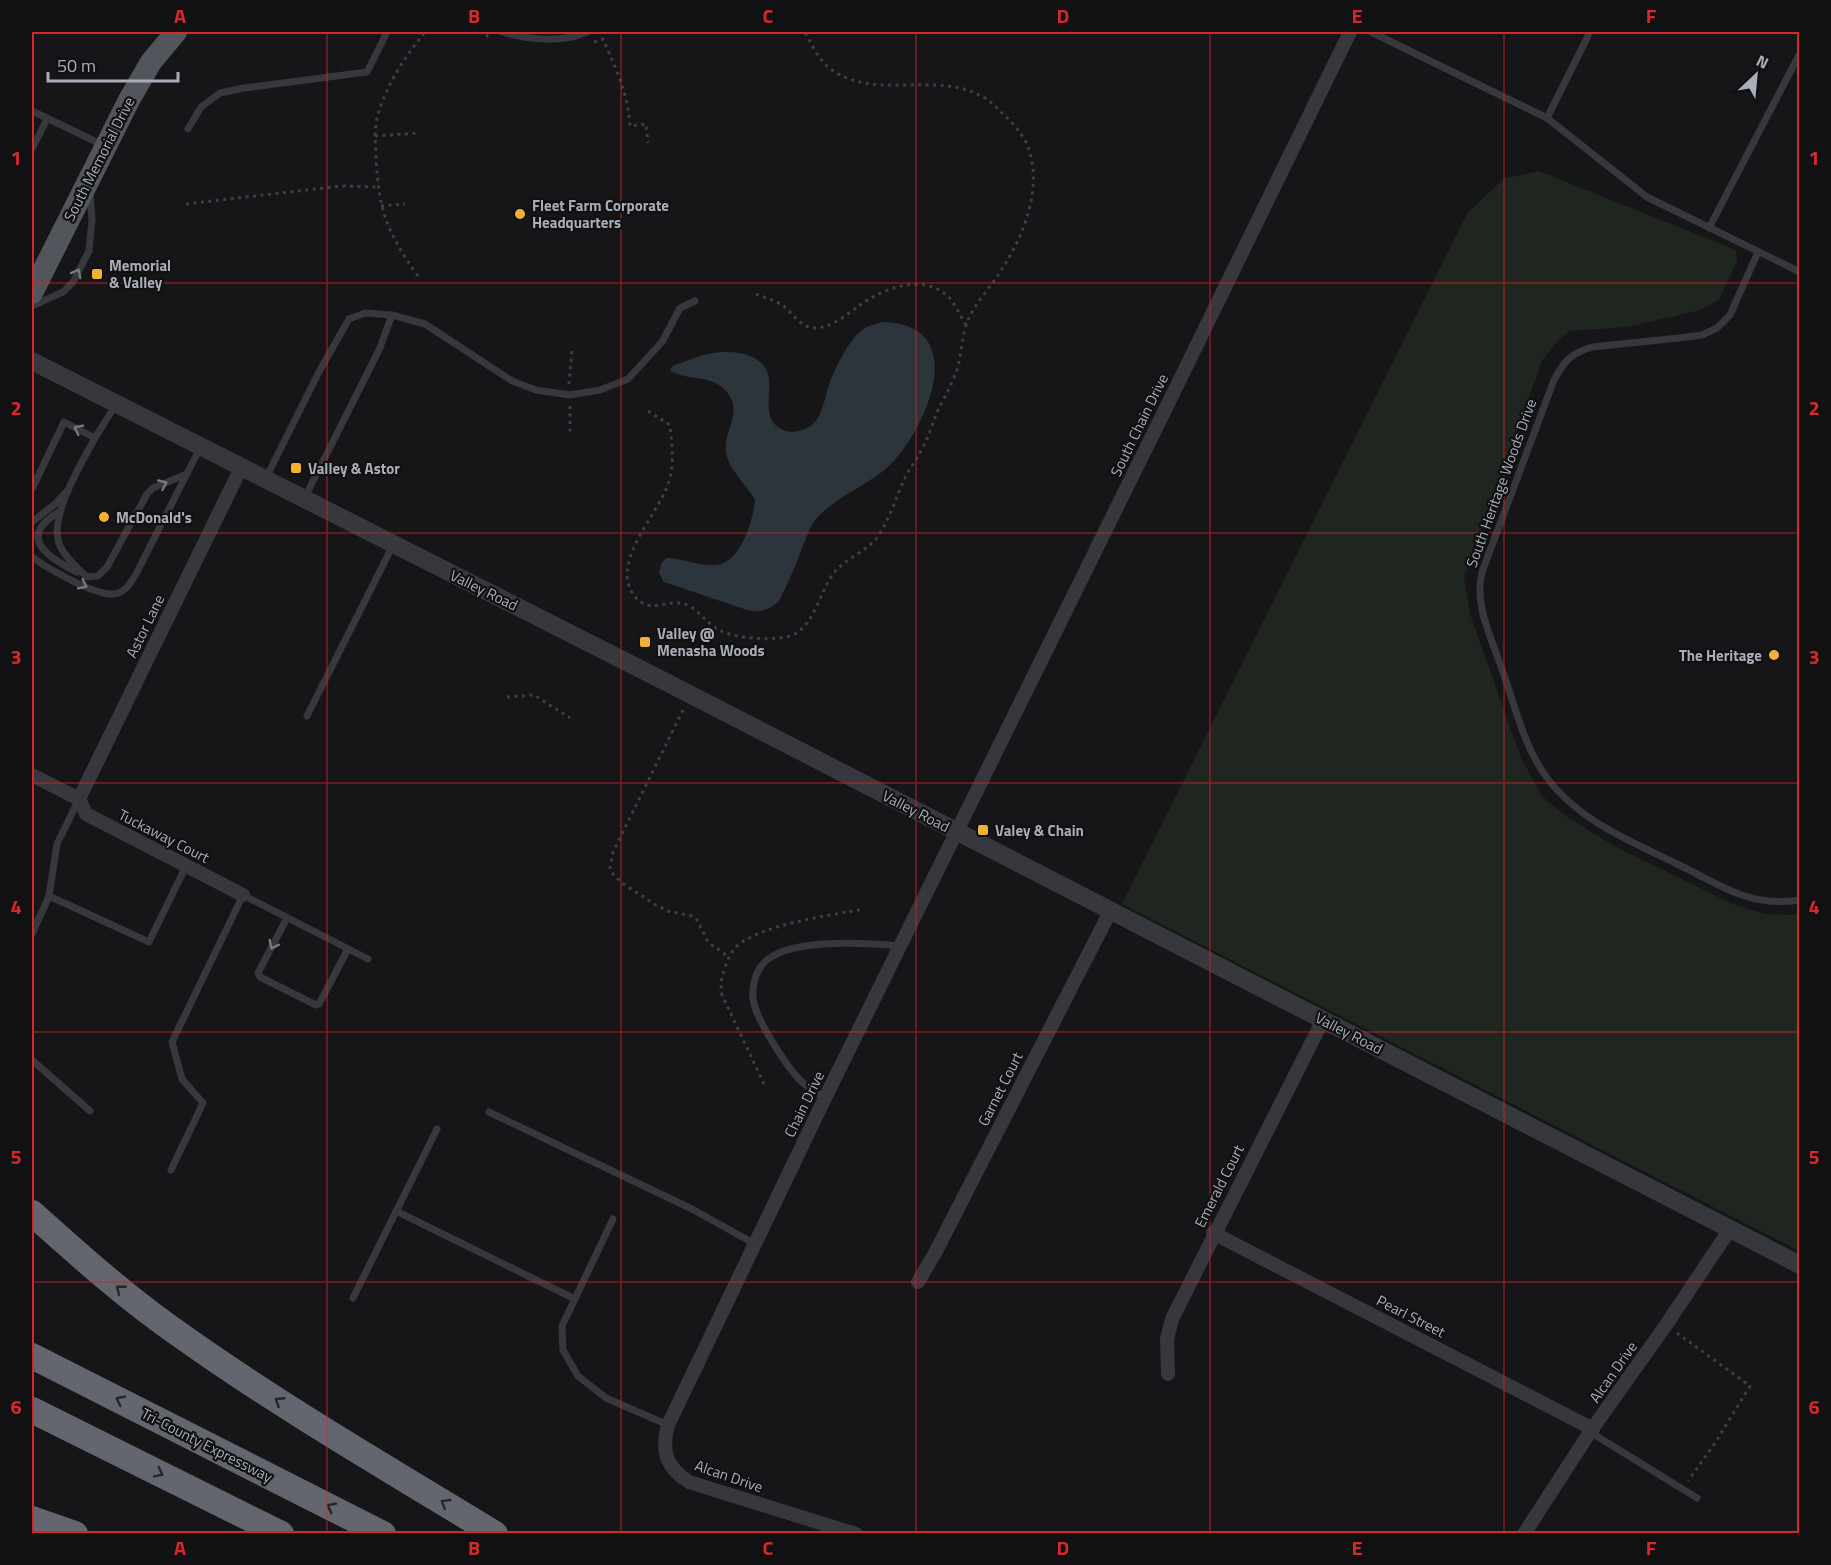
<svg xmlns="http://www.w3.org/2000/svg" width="1831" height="1565" font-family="'Titillium Web',sans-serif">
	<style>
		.green { fill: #1e261f }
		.water { fill: #2c353c }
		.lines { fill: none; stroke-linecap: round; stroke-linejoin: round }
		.path { stroke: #3d3f44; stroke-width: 3; stroke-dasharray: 3 4.5; stroke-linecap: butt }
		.service { stroke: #37383d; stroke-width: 7 }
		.minor { stroke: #37383d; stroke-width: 14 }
		.tertiary { stroke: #37383d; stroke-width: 18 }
		.primary { stroke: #53555c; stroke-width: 22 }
		.motorway { stroke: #63666e; stroke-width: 26 }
		.oneway { stroke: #757881 }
		.oneway2 { stroke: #26262a }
		.grid { fill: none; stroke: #d62828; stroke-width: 1.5; stroke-opacity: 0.55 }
		.poi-dot { fill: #f2b134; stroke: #111113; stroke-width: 2 }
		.labels { text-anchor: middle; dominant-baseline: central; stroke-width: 4.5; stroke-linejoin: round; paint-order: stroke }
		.street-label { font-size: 15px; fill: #a8adb8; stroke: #111113 }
		.poi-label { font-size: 15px; font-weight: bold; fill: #a8adb8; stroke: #111113; text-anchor: start }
		.neatline { fill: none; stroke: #d62828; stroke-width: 2 }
		.grid-label { font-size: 20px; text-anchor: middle; font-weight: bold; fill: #d62828 }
	</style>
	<rect width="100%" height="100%" fill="#161618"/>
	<path class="green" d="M 1539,171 L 1736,250 L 1737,261 L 1719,300 L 1697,311 L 1628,327 L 1569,331 L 1553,346 L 1542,361 L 1464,576 L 1470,614 L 1521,758 L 1542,796 L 1563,814 L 1616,847 L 1735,905 L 1765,914 L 1799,915 L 1799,1251 L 1122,904 L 1468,212 L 1505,178 Z"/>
	<path class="water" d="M 883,322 C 971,324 928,426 891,464 C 870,485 836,496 817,518 C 810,525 807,537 803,546 C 796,565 788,583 779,601 C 769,610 761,613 747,610 L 664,582 L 659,573 L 661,564 L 666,558 C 683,558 700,567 717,565 C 741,562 753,520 755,500 C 747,485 729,470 726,453 C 722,431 745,413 726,391 C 710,373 686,382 670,370 L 673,366 C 686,361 700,355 713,353 C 732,350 761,352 768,374 C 773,393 760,417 781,429 C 786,432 793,433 798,431 C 822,427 823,403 829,385 C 834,369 851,336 865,328 C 870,325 877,324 883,322 Z"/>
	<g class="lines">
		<g class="path">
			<path d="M 479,32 L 492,38"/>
			<path d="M 594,42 L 603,39 C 616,69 628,93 630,126 L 646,124 L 648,143"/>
			<path d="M 375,136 L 418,133"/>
			<path d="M 186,204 L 341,186 L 378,187"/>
			<path d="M 381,206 L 405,204"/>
			<path d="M 418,276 C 386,231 379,211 376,157 C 375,142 374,125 379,111 C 388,82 407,54 425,32"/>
			<path d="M 756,294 C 765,298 775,300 782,305 C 793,313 800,328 815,328 C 832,328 847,314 860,305 C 886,287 928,271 952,301 C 957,308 961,317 966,325"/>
			<path d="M 569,384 L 572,348"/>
			<path d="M 570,406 L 570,434"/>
			<path d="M 648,411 L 670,425 C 672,446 675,464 668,484 C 658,515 607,565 636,598 C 652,615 669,597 687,605 C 699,610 707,624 719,630 C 735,639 779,642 795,634 C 815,622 820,592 833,574 C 845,558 867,552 878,536 C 891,517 896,496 906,476 C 910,467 917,460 921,451 C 928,439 932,425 937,412 C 943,400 950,388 955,375 C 962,358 961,339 967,323 C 973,306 986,293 996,278 C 1022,241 1045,188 1027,144 C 1021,132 1011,121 1001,112 C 995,106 990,101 983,97 C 937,70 876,101 832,70 C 819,61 812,45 805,32"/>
			<path d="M 507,697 L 534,695 L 570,718"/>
			<path d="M 683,710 L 613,852 L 610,868 L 611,872 L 622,883 L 656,905 L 668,911 L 692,916 L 697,920 L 708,942 L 729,957"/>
			<path d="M 764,1084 L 722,995 C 720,985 721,978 725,968 C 727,961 730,954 735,948 C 759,924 829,916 863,909"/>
			<path d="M 1677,1333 L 1750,1386 L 1715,1443 L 1688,1481"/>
		</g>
		<g class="service">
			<path d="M 502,32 C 528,40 562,43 587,32"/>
			<path d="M 1371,32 L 1547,118 L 1647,197 L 1800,272"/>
			<path d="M 32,111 L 103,145"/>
			<path d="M 1547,118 L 1590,32"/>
			<path d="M 188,129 L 201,107 L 220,93 L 244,88 L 367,72 L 387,32"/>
			<path d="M 32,149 L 47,119"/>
			<path d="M 1709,228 L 1800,53"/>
			<path d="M 1758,252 L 1730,315 L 1717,328 L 1702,335 L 1679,338 L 1592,347 C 1570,354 1565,360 1554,380 L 1482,572 C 1474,604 1490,634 1500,664 C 1514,701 1523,746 1547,778 C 1580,822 1631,841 1679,865 C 1701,875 1722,889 1745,896 C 1763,902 1781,903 1800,900"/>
			<path d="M 32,306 L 63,292 L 73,282 L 89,251 L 92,220 L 90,193"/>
			<path d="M 95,438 C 82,462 47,519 60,546 C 66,558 77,568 87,577 L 98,576 L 107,567 L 147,494 L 153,488 L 187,474"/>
			<path d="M 266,478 L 320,370 L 349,319 L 365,313 L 392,315 L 425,324 L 512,381 L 536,390 L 570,395 L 600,390 L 628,379 L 662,342 L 680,308 L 695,301"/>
			<path d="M 32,489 L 64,422 L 95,438 L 116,404"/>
			<path d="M 305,497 L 379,350 L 392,315"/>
			<path d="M 60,511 C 54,515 46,520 42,526 C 26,547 63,565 77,572"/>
			<path d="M 32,522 L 55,504 L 67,491"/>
			<path d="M 32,557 C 47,568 95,596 114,594 C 124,593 130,584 135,576 L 200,448"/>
			<path d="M 307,716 L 393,545"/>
			<path d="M 49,896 L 149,942 L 186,866"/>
			<path d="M 287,918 L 258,973 L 260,977 L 316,1005 L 319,1004 L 348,949"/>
			<path d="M 32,934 L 49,896 L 57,844 L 79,799"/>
			<path d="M 32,1060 L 90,1111"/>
			<path d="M 825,1098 C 817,1093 809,1088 802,1082 C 787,1068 759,1023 754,1004 C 750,986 756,965 773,956 C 801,939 868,943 900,946"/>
			<path d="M 489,1112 L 692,1209 L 755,1244"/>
			<path d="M 171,1170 L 203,1103 L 182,1079 L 172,1042 L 243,895 L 368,959"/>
			<path d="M 396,1211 L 575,1299"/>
			<path d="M 613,1219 L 562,1326 L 563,1350 L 578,1376 L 606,1398 L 668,1425"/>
			<path d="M 353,1298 L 437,1129"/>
			<path d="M 1590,1432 L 1697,1498"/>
		</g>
		<g class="minor">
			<path d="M 32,775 L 79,799"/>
			<path d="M 79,799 L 241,468"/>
			<path d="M 79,799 L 86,814 L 243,895"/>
			<path d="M 1213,1233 L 1593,1429"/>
			<path d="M 918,1282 L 935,1253 L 1111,910"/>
			<path d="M 1168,1374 L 1167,1339 L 1172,1319 L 1323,1020"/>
			<path d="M 856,1534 L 689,1482 C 666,1467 661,1452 668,1425 L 825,1098 L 1163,414 L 1350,32"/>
			<path d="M 1524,1534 L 1590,1432 L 1666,1325 L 1730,1229"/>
		</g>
		<path class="tertiary" d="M 32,361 L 664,681 L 1800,1265"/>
		<path class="primary" d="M 32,293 L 129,100 L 151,62 L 176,32"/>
		<g class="motorway">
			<path d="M 32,1213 C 80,1256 129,1300 183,1337 C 283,1408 390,1470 495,1534"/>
			<path d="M 32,1356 L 383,1534"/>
			<path d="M 32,1410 L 281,1534"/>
			<path d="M 32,1519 L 75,1534"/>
		</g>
	</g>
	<defs><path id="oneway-chevron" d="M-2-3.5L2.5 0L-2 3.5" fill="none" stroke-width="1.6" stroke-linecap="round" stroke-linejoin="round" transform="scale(1.5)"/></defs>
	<g class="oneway">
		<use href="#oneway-chevron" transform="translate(77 273) rotate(-62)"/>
		<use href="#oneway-chevron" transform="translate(78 429) rotate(-153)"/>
		<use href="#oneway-chevron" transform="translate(163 484) rotate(-24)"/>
		<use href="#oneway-chevron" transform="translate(83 585) rotate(26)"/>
		<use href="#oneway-chevron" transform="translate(273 945) rotate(117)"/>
	</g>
	<g class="oneway2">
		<use href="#oneway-chevron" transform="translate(120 1289) rotate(-141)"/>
		<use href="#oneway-chevron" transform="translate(120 1400) rotate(-153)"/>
		<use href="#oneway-chevron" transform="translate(279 1401) rotate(-147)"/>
		<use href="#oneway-chevron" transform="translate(159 1473) rotate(26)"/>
		<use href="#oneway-chevron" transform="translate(445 1503) rotate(-149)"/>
		<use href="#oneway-chevron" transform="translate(331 1507) rotate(-153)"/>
	</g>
	<path class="grid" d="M 327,32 L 327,1534M 621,32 L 621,1534M 916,32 L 916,1534M 1210,32 L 1210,1534M 1504,32 L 1504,1534M 32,283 L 1800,283M 32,533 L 1800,533M 32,783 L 1800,783M 32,1032 L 1800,1032M 32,1282 L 1800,1282"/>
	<g class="poi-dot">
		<circle cx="520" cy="214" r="6"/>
		<rect x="91" y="268" width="12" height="12" rx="3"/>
		<rect x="290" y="462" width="12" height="12" rx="3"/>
		<circle cx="104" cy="517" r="6"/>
		<rect x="639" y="636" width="12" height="12" rx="3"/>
		<circle cx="1774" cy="655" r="6"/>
		<rect x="977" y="824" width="12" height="12" rx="3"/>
	</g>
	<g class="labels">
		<g class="street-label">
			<text transform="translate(99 159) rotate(-63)">South Memorial Drive</text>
			<text transform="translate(1139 425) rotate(-64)">South Chain Drive</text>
			<text transform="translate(1501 483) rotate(-70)">South Heritage Woods Drive</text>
			<text transform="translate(484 590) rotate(26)">Valley Road</text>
			<text transform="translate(145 626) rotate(-64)">Astor Lane</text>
			<text transform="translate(916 811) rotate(27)">Valley Road</text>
			<text transform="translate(164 836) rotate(27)">Tuckaway Court</text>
			<text transform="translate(1349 1033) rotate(27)">Valley Road</text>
			<text transform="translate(1000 1089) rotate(-63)">Garnet Court</text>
			<text transform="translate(804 1104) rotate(-64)">Chain Drive</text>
			<text transform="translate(1219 1186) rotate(-63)">Emerald Court</text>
			<text transform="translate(1411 1316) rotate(27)">Pearl Street</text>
			<text transform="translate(1613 1372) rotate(-55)">Alcan Drive</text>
			<text transform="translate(207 1445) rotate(27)">Tri-County Expressway</text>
			<text transform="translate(729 1476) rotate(19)">Alcan Drive</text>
		</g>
		<g class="poi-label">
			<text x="532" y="205">Fleet Farm Corporate<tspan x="532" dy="17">Headquarters</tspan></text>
			<text x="109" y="265">Memorial<tspan x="109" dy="17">&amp; Valley</tspan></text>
			<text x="308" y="468">Valley &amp; Astor</text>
			<text x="116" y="517">McDonald's</text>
			<text x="657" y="633">Valley @<tspan x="657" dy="17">Menasha Woods</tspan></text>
			<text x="1762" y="655" text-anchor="end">The Heritage</text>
			<text x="995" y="830">Valey &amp; Chain</text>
		</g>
	</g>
	<rect width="1831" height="1565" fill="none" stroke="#111113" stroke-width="66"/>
	<g transform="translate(1756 75) rotate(26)" stroke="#111113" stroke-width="4.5" paint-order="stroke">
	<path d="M0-4.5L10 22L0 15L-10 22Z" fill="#a8adb8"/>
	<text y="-9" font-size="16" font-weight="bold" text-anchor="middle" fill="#a8adb8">N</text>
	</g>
	<path d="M48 72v9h130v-9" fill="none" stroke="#a8adb8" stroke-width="3"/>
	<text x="57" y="72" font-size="18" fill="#a8adb8" stroke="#111113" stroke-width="4.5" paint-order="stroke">50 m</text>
	<rect x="33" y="33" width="1765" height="1499" class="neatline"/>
	<g class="grid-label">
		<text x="180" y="23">A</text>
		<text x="474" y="23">B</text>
		<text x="768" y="23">C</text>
		<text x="1063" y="23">D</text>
		<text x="1357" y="23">E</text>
		<text x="1651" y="23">F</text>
		<text x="16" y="165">1</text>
		<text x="1814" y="165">1</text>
		<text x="16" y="415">2</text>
		<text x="1814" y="415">2</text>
		<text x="16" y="664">3</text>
		<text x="1814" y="664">3</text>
		<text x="16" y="914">4</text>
		<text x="1814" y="914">4</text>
		<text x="16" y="1164">5</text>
		<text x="1814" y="1164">5</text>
		<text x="16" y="1414">6</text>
		<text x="1814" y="1414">6</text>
		<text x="180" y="1555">A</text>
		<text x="474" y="1555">B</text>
		<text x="768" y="1555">C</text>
		<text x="1063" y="1555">D</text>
		<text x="1357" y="1555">E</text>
		<text x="1651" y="1555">F</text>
	</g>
</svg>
